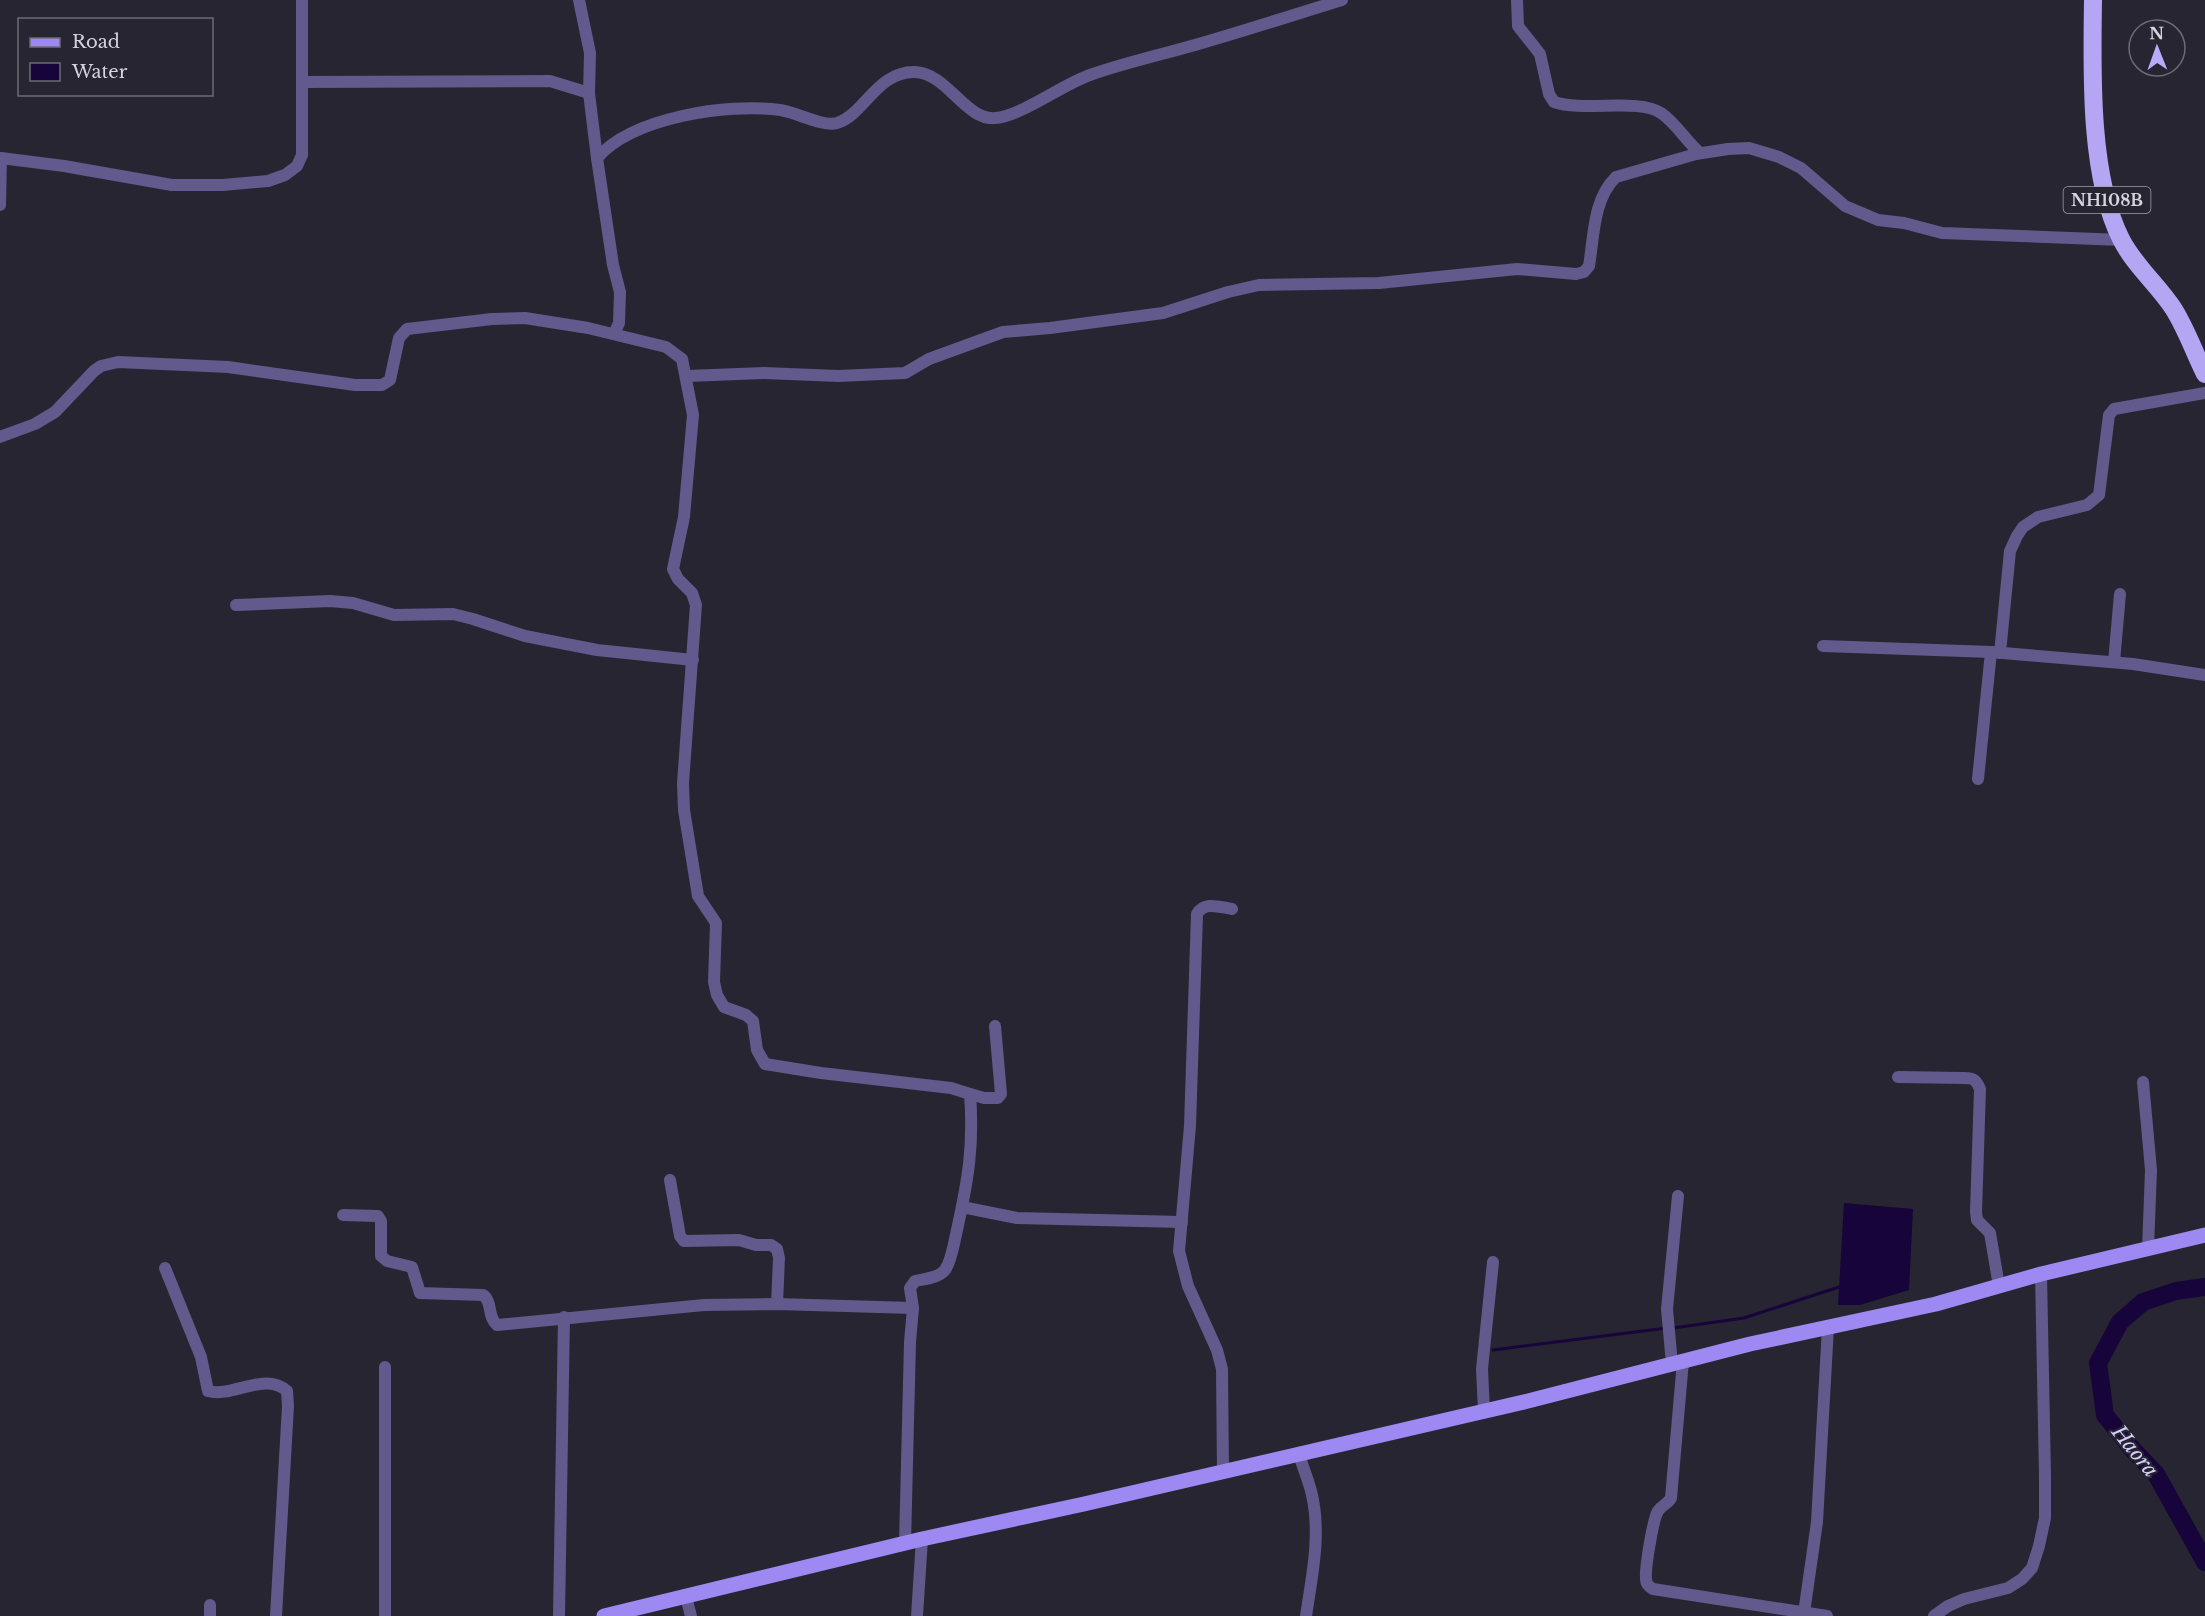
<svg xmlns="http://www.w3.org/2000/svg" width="2205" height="1616" font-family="'Libre Baskerville',serif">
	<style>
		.water { fill: #17043a }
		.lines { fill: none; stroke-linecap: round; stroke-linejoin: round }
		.stream { stroke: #17043a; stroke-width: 3 }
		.river { stroke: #17043a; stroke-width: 18 }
		.street { stroke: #62598c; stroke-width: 12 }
		.primary { stroke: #9e88f1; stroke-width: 15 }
		.highway { stroke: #b4a6f2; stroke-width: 18 }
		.labels { text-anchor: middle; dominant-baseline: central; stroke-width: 4.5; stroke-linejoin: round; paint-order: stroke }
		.shield { fill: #272531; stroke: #a1a0a9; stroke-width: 1.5 }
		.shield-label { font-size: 16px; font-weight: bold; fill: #d5d4dc }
		.water-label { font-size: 20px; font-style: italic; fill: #d6cffb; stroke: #272531 }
	</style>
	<rect width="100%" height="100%" fill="#272531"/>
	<path class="water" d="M 1844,1203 L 1913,1209 L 1909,1290 L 1860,1305 L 1838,1305 Z"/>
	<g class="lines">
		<g class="stream">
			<path d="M 1673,1328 L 1744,1318 L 1839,1287"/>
			<path d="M 1493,1350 L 1667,1328"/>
		</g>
		<path class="river" d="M 2205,1287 L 2176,1291 L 2143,1302 L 2120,1322 L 2098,1363 L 2105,1415 L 2133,1450 L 2156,1474 L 2205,1562"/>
		<g class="street">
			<path d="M 579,0 L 590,53 L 589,93 L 597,158 L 613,265 L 620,292 L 619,323 L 614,334"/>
			<path d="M 1517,0 L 1518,26 L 1540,54 L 1549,94 L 1554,102 C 1584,112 1638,98 1661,113 C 1676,123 1686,141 1700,153"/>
			<path d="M 304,82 L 550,81 L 589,93"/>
			<path d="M 597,158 C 633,117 727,103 780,110 C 796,112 822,127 837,123 C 864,115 877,71 915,72 C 947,73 966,121 995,118 C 1022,116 1063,84 1090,75 C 1124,63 1160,55 1195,45 C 1244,31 1293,15 1342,0"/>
			<path d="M 0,205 L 1,158 L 64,166 L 172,185 L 223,185 L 268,181 L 285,175 L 297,166 L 302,155 L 302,0"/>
			<path d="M 687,376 L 764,373 L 838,376 L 905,373 L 929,359 L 1003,332 L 1050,328 L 1163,313 L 1228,292 L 1259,285 L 1379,283 L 1517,269 L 1576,274 L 1584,272 L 1589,266 C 1594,236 1593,199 1616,177 L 1696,154 L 1728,149 L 1749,148 L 1779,157 L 1801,168 L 1845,206 L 1878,220 L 1904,223 L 1942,233 L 2122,240"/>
			<path d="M 0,437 L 35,424 L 55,412 L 94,371 L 101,366 L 118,362 L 228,367 L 355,385 L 382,385 L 390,380 L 399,338 L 407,329 L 492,319 L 525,318 L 588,328 L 666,347 L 682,359 L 693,415 L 684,517 L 673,569 L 678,579 L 692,593 L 696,605 L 683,783 L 684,810 L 698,896 L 716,923 L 714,982 L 717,995 L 724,1007 L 746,1015 L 753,1021 L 757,1050 L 765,1064 L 821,1073 L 951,1088 L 970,1094 C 974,1146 968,1180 957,1230 C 954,1242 952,1260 945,1270 C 939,1278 924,1279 915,1281 L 910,1288 L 913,1308 L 910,1342 L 905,1544"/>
			<path d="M 236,605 L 330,601 L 353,603 L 394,615 L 453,614 L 473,619 L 525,636 L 597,650 L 693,660"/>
			<path d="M 1823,646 L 1991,652 L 2133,664 L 2205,675"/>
			<path d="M 2000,653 L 2010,551 L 2017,536 L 2023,527 L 2038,517 L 2087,505 L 2099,495 L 2109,415 L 2114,409 L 2205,393"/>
			<path d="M 2114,662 L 2120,594"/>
			<path d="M 1978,779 L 1991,652"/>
			<path d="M 1898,1077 L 1964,1078 C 1974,1078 1976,1080 1980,1089 L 1976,1212 L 1977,1220 L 1990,1233 L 1999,1286"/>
			<path d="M 2143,1082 L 2151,1170 L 2148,1249"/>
			<path d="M 970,1094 L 984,1098 L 998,1098 L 1001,1094 L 995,1026"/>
			<path d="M 670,1180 L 680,1236 L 684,1241 L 739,1240 L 756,1245 L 771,1245 L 777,1249 L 779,1258 L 777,1304"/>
			<path d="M 962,1207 L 1017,1218 L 1182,1222"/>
			<path d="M 343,1215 L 378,1216 L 381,1221 L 381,1256 L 387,1261 L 412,1267 L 420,1293 L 483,1295 C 493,1302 487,1317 497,1325 L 704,1305 L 777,1304 L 913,1308"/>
			<path d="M 165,1268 L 201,1357 L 208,1391 C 232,1398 265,1371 287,1391 L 288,1406 L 276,1616"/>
			<path d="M 1683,1361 L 1671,1498 C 1668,1504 1662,1505 1658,1511 C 1653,1519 1645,1568 1646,1578 C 1646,1584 1648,1586 1653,1589 L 1827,1616"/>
			<path d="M 1672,1364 L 1667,1309 L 1678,1196"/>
			<path d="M 1484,1411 L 1482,1369 L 1493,1262"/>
			<path d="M 1299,1454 C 1303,1468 1309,1481 1312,1495 C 1321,1535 1312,1576 1306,1616"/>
			<path d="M 1223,1472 L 1222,1369 L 1217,1350 L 1188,1286 L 1179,1251 L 1190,1126 L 1197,914 C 1204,901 1219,907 1232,909"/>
			<path d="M 686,1597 L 691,1616"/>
			<path d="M 210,1605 L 210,1616"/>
			<path d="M 1804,1613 L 1817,1522 L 1828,1327"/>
			<path d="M 385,1616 L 385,1367"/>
			<path d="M 559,1616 L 564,1317"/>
			<path d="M 917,1616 L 922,1539"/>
			<path d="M 1934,1616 L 1948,1606 L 1964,1599 L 2008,1588 L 2022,1579 L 2032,1568 L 2039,1546 L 2045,1518 L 2045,1476 L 2041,1274"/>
		</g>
		<path class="primary" d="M 604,1616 L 922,1539 L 1084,1504 L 1528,1401 L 1750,1344 L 1936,1304 L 2041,1274 L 2205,1235"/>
		<path class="highway" d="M 2093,0 C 2092,70 2089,176 2121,239 C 2134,265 2157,284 2173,308 C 2186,328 2194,352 2205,374"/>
	</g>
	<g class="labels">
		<rect class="shield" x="2063.5" y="187" width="87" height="26" rx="4.5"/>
		<g class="shield-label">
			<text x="2107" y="200">NH108B</text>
		</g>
		<g class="water-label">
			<text transform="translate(2135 1451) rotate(51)">Haora</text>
		</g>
	</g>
	<rect x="18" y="18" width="195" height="78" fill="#272531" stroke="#6d6b75" stroke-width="1.5"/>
	<rect x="30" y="38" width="30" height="9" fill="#9e88f1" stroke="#6d6b75" stroke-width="1.5"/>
	<text x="72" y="48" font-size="18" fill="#d5d4dc">Road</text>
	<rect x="30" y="63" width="30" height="18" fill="#17043a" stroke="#6d6b75" stroke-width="1.5"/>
	<text x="72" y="78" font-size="18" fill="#d5d4dc">Water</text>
	<g transform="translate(2157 48) rotate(359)"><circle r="28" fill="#272531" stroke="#6d6b75" stroke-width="1.5"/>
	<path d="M0-4.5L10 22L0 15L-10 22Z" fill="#b8abf7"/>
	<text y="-9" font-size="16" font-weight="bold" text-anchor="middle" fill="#d5d4dc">N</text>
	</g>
</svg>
